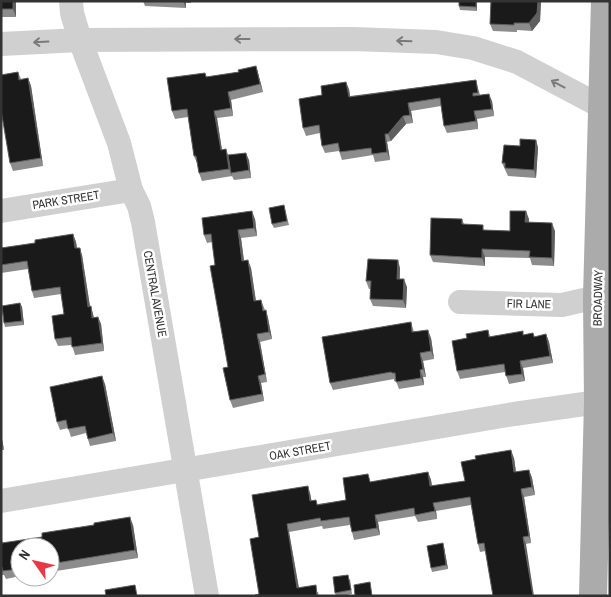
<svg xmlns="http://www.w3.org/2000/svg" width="611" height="597" font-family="'Archivo Narrow',sans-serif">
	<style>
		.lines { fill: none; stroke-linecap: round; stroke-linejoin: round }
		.minor { stroke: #d0d0d0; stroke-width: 24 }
		.major { stroke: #ababab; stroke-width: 28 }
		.wall { fill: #8c8c8c }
		.shaded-wall { fill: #5f5f5f }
		.building { fill: #1a1a1a; stroke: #5f5f5f }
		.oneway { stroke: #7a7a7a }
		.labels { text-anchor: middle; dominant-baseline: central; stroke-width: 5; stroke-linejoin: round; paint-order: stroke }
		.street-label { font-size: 12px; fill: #333; stroke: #fff }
	</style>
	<rect width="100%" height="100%" fill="#fff"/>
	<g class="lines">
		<g class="minor">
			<path d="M 71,1 L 72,13 L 80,40 L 119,143 L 131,190 L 139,206 L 143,222 L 207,596"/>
			<path d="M 1,44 L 80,40 L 353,39 L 436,42 L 473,48 L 517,62 L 602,107"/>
			<path d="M 1,211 L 131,190"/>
			<path d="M 460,302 L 562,305 L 597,297"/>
			<path d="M 1,501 L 514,414 L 598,402"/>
		</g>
		<path class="major" d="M 593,596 L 598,402 L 597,297 L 605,1"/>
	</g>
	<g class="wall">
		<rect x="1" y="1" width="15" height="16"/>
		<path d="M 143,1 L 191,1 L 191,3 L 186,3 L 186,8 L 145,6 Z"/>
		<path d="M 459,1 L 477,1 L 477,11 L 460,10 L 459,6 Z"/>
		<path d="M 491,1 L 541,1 L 540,21 L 532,31 L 517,30 L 517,32 L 493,31 L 490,24 Z"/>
		<path d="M 256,66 L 258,73 L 263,92 L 231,100 L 233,116 L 217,118 L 222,150 L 226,149 L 228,155 L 249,160 L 251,178 L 234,180 L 231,174 L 232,176 L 202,181 L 199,173 L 198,163 L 197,163 L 194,156 L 188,117 L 175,119 L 172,111 L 205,73 L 207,77 L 239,72 Z"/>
		<path d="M 18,72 L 21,79 L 28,78 L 31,86 L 43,166 L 13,171 L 10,163 L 2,114 L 1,114 L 1,75 Z"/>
		<path d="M 476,80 L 478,88 L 480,95 L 492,101 L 494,116 L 477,119 L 478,129 L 447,133 L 444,126 L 441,106 L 411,111 L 413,123 L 406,124 L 391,141 L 387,142 L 390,160 L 375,162 L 373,155 L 342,160 L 339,151 L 325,153 L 322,146 L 320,133 L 306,136 L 303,128 L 322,95 L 349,89 L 350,96 Z"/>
		<path d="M 536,140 L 538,148 L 536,178 L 508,176 L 502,163 L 520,146 Z"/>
		<path d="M 285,209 L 289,225 L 274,228 L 272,224 Z"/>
		<path d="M 255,219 L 257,236 L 241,238 L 244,261 L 251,268 L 256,301 L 261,300 L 265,310 L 268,318 L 272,339 L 260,342 L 267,382 L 261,383 L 264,401 L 233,408 L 230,400 L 228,367 L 212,242 L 207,243 L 204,235 Z"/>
		<path d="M 462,219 L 464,224 L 485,230 L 510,231 L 529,219 L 529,222 L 555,231 L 554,266 L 532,265 L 530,258 L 485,257 L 485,266 L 433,262 L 430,255 Z"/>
		<path d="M 73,234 L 76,242 L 77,248 L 82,255 L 90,306 L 93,314 L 94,318 L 98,317 L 101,324 L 104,351 L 75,355 L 72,345 L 58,346 L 55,339 L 64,314 L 61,294 L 34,298 L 32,291 L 28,269 L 1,273 L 1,248 L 35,243 Z"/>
		<path d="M 400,268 L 400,279 L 407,287 L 406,308 L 373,306 L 370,299 L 370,289 L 369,289 L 366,281 Z"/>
		<path d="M 20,303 L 22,307 L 24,325 L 5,327 L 4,323 Z"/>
		<path d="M 411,322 L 414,332 L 431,338 L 434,359 L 423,361 L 426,377 L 423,377 L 424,385 L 399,389 L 396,381 L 394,381 L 394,379 L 333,390 L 330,383 Z"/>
		<path d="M 488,330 L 490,336 L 524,335 L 533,333 L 535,337 L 546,334 L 549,342 L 553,363 L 523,368 L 525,381 L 509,384 L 505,372 L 460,379 L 457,371 L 467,338 Z"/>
		<path d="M 105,384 L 116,441 L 90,446 L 86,433 L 71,437 L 68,428 L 60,430 L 57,422 Z"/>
		<path d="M 1,434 L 4,450 L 1,450 Z"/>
		<path d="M 514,458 L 516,472 L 529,470 L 532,478 L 535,495 L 524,497 L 531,543 L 480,552 L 478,544 L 471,505 L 436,511 L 437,519 L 418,522 L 415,516 L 378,522 L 380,535 L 354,540 L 352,532 L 350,525 L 323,529 L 322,526 L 289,532 L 299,588 L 318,592 L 319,596 L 255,596 L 259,594 L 259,537 L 310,493 L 311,500 L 318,504 L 346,500 L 371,482 L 428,472 L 431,480 L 432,486 L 465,481 Z"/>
		<path d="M 133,525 L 138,558 L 50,572 L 50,547 L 20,547 L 20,576 L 6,579 L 4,575 L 1,575 L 1,539 L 3,543 Z"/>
		<path d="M 444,547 L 448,569 L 432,572 L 431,568 Z"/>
		<path d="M 21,577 L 35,577 L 35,579 L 22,581 Z"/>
		<path d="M 350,579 L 352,594 L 342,596 L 336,596 L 335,593 Z"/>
	</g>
	<g class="shaded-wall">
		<path d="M 13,1 L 16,1 L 16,17 L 13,9 Z"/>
		<path d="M 183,1 L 185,1 L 186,3 L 186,8 Z"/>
		<path d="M 476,1 L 477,1 L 477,11 L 476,7 Z"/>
		<path d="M 538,1 L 541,1 L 540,21 L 532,31 L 529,23 Z"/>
		<path d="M 256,66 L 258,73 L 263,92 L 260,84 Z"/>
		<path d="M 28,78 L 31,86 L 43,166 L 41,158 Z"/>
		<path d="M 346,82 L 349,89 L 351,104 L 349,97 Z"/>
		<path d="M 228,92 L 231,100 L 233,116 L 231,108 Z"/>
		<path d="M 489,94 L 492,101 L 494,116 L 492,109 Z"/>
		<path d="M 408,103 L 411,111 L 413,123 L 410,115 Z"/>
		<path d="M 214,111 L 217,118 L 223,157 L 221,150 Z"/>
		<path d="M 474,111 L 477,119 L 478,129 L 476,121 Z"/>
		<path d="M 403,116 L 406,124 L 391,141 L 388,134 Z"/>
		<path d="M 385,134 L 387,142 L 390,160 L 387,152 Z"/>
		<path d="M 536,140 L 538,148 L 536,178 L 534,170 Z"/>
		<path d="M 226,149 L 228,156 L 232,176 L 229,169 Z"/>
		<path d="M 246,153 L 249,160 L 251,178 L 249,170 Z"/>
		<path d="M 252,211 L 255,219 L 257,236 L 254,228 Z"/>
		<path d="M 526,211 L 529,219 L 528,230 L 525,222 Z"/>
		<path d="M 552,223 L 555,231 L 554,266 L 552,258 Z"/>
		<path d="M 238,230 L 241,238 L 245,269 L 242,261 Z"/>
		<path d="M 73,234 L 76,242 L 78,256 L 75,248 Z"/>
		<path d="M 80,248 L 82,255 L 91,314 L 88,307 Z"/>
		<path d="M 482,249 L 485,257 L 485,266 L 482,258 Z"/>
		<path d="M 248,260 L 251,268 L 257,309 L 254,301 Z"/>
		<path d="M 398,260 L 400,268 L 399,286 L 397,279 Z"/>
		<path d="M 404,279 L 407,287 L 406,308 L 403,300 Z"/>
		<path d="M 20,303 L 22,307 L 24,325 L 22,321 Z"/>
		<path d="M 91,306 L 93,314 L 95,325 L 92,318 Z"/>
		<path d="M 266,310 L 268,318 L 272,339 L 269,332 Z"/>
		<path d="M 98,317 L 101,324 L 104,351 L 102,343 Z"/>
		<path d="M 428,330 L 431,338 L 434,359 L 431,351 Z"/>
		<path d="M 257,334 L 260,342 L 267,382 L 265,374 Z"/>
		<path d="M 546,334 L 549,342 L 553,363 L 550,356 Z"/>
		<path d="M 420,353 L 423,361 L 426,377 L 423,369 Z"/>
		<path d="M 520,361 L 523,368 L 525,381 L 522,374 Z"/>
		<path d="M 420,370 L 423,377 L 424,385 L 421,378 Z"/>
		<path d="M 102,376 L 105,384 L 116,441 L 113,433 Z"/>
		<path d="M 258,376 L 261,383 L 264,401 L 262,394 Z"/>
		<path d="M 1,434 L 4,450 L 1,443 Z"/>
		<path d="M 511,450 L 514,458 L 517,480 L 514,472 Z"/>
		<path d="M 529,470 L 532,478 L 535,495 L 532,487 Z"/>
		<path d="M 428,472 L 431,480 L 433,494 L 430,486 Z"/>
		<path d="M 308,486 L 310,493 L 313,508 L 310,501 Z"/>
		<path d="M 521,489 L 524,497 L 531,543 L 529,536 Z"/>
		<path d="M 433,503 L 436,511 L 437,519 Z"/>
		<path d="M 375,515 L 378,522 L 380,535 L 377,528 Z"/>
		<path d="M 130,517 L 133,525 L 138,558 L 135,550 Z"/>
		<path d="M 287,524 L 289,532 L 300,595 L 297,588 Z"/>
		<path d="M 523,537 L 526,544 L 534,596 L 533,596 Z"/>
		<path d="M 443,543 L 444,547 L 448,569 L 446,565 Z"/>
	</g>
	<g class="building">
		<rect x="1" y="1" width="12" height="8"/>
		<path d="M 459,1 L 476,1 L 476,7 L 459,6 Z"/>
		<path d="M 491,1 L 538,1 L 537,13 L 529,23 L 514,23 L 514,25 L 490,24 Z"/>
		<path d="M 256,66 L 260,84 L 228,92 L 231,108 L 214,111 L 221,150 L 226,149 L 229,169 L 199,173 L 196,156 L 194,156 L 187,109 L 172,111 L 167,78 L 205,73 L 206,77 L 239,72 L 238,70 Z"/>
		<path d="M 18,72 L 19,80 L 28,78 L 41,158 L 10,163 L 1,110 L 1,75 Z"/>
		<path d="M 476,80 L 478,93 L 473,93 L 473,96 L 489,94 L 492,109 L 474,111 L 476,121 L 444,126 L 440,98 L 408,103 L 410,115 L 403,116 L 388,134 L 385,134 L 387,152 L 372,154 L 371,148 L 340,152 L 338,143 L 322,146 L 319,125 L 303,128 L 299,99 L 322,95 L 321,86 L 346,82 L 349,97 Z"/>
		<path d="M 520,139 L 536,140 L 534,170 L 505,168 L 505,163 L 502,163 L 504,145 L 520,146 Z"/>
		<path d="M 246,153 L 249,170 L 231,173 L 228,155 Z"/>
		<path d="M 284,205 L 287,221 L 272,224 L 269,208 Z"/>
		<path d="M 252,211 L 254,228 L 238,230 L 242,261 L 248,260 L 254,301 L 261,300 L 263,311 L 266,310 L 269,332 L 257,334 L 265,374 L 258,376 L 262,394 L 230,400 L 223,368 L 228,367 L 210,266 L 215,265 L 211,234 L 204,235 L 202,218 Z"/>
		<path d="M 510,211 L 526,211 L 525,222 L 552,223 L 552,258 L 529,257 L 530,251 L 482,249 L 482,258 L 430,255 L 431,218 L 462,219 L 462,224 L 483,225 L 483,230 L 510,231 Z"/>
		<path d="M 73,234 L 75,248 L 80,248 L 88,307 L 91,306 L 92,318 L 98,317 L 102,343 L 72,347 L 71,337 L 55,339 L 52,316 L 64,314 L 60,287 L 32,291 L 27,261 L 1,265 L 1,248 L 35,243 L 35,240 Z"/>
		<path d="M 368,259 L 398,260 L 397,279 L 404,279 L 403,300 L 370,299 L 371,281 L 366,281 Z"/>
		<path d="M 20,303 L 22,321 L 4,323 L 2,306 Z"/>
		<path d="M 411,322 L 412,332 L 428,330 L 431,351 L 420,353 L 423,369 L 420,370 L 421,378 L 396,382 L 395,373 L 392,373 L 391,372 L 330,383 L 322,337 Z"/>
		<path d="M 488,330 L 489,337 L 523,331 L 523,335 L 533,333 L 534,337 L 546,334 L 550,356 L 520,361 L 522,374 L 506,376 L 504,364 L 457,371 L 452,341 L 467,338 L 466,334 Z"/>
		<path d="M 102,376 L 113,433 L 88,439 L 85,426 L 68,429 L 66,420 L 57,422 L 50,387 Z"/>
		<path d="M 511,450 L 514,472 L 529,470 L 532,487 L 521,489 L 529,536 L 523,537 L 533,596 L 493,596 L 484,543 L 478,544 L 470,497 L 433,503 L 435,511 L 415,515 L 414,508 L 375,515 L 377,528 L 352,532 L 349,517 L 321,521 L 320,518 L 287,524 L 297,588 L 316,585 L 317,596 L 255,596 L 255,595 L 259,594 L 250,539 L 259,537 L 252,495 L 308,486 L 310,501 L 316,500 L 317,505 L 346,500 L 343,478 L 368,474 L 370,482 L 428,472 L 430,486 L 465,481 L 461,462 L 476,459 L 475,456 Z"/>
		<path d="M 130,517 L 135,550 L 50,564 L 50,547 L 20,547 L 20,573 L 19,573 L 18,569 L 3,571 L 2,567 L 1,567 L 1,539 L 2,543 L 42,537 L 42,533 L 94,525 L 94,523 Z"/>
		<path d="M 443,543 L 446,565 L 431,568 L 427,546 Z"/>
		<path d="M 348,575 L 351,590 L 335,593 L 333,577 Z"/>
		<path d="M 370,582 L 372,596 L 355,596 L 354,585 Z"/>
		<path d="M 135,585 L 137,596 L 106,596 L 105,590 Z"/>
	</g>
	<defs><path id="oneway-shaft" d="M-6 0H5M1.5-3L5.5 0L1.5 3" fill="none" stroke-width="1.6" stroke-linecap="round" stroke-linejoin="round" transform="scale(1.25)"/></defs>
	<g class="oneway">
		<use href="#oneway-shaft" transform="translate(242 39) rotate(180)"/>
		<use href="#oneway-shaft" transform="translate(404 41) rotate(-178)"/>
		<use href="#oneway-shaft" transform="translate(41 42) rotate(177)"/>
		<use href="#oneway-shaft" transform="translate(558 84) rotate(-152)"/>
	</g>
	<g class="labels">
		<g class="street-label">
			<text transform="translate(66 200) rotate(-9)">PARK STREET</text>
			<text transform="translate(155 294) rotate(80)">CENTRAL AVENUE</text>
			<text transform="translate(598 298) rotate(-89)">BROADWAY</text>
			<text transform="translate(529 304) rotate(1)">FIR LANE</text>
			<text transform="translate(300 451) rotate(-10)">OAK STREET</text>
		</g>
	</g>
	<rect width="611" height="597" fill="none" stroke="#333333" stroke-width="5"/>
	<g transform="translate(35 562) rotate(304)"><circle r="24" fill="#ffffff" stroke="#adadad"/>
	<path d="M0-4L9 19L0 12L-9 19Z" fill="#e63946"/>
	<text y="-8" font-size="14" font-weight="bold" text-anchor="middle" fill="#333333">N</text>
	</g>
</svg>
